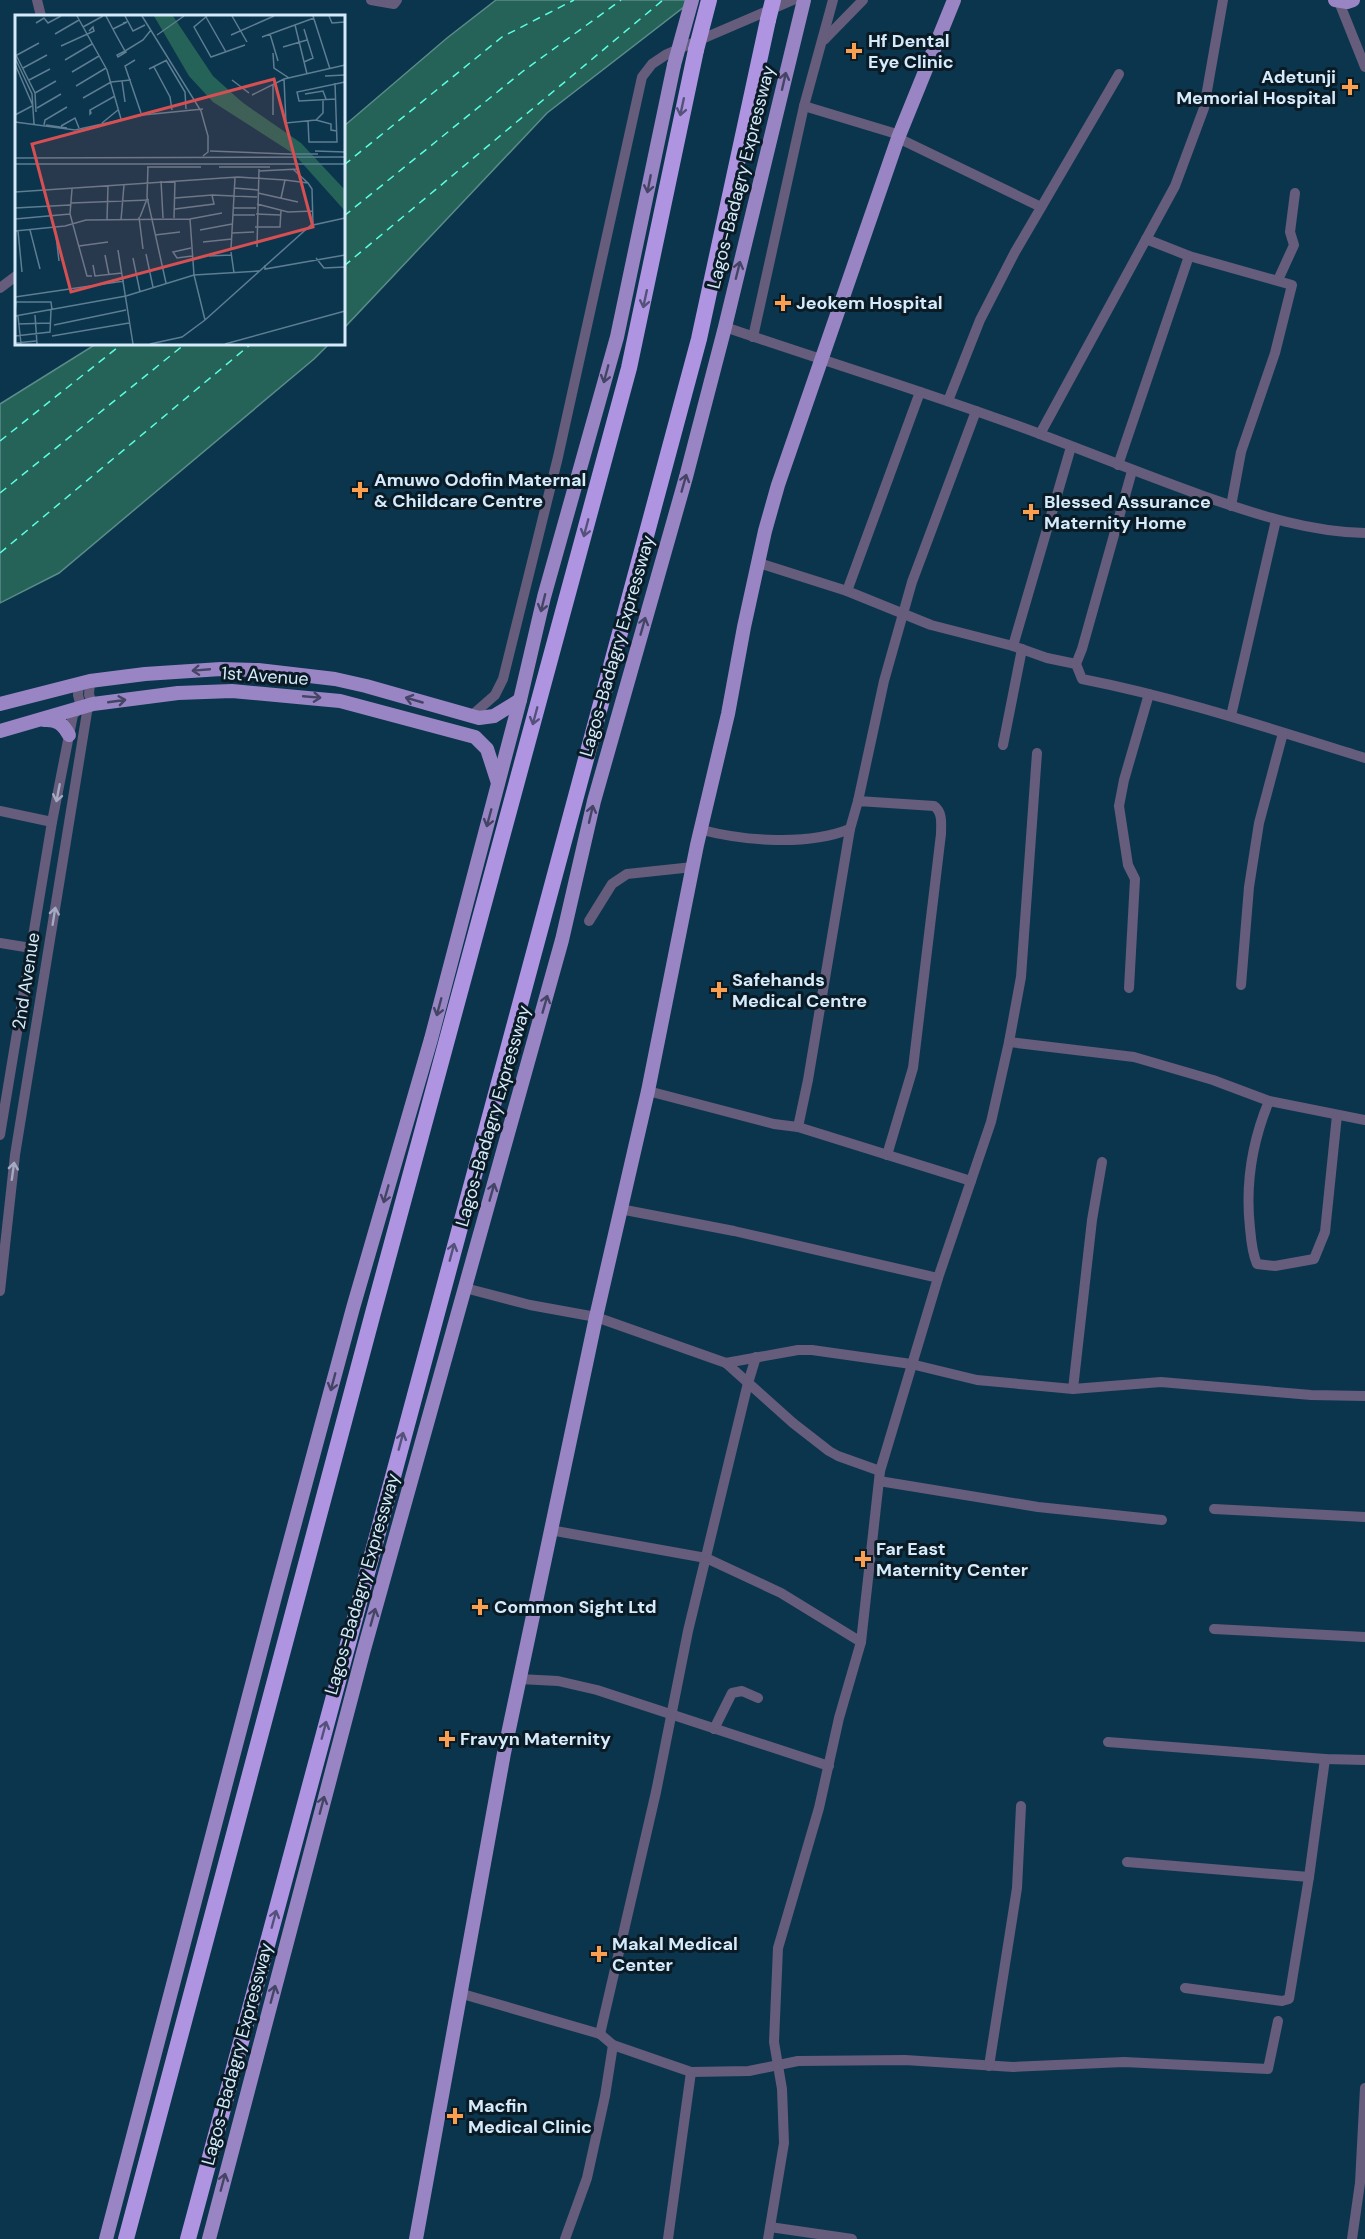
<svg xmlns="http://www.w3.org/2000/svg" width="1365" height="2239" font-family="'DM Sans',sans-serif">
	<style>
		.water { fill: #256358; stroke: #5a8c89; stroke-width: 1.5 }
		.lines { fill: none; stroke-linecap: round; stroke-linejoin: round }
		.ferry { stroke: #5bfde1; stroke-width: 1.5; stroke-dasharray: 8 6; stroke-linecap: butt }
		.minor { stroke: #665c7b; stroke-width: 10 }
		.major { stroke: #9a85c4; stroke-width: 14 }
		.highway { stroke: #af95e1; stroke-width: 16 }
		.major-bridge { stroke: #9a85c4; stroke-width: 14 }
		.highway-bridge { stroke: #af95e1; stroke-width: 16 }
		.oneway { stroke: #444565 }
		.oneway2 { stroke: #54527a }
		.oneway3 { stroke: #a3aac1 }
		.poi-dot { fill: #fa9f4f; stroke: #0a1b25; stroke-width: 2 }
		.labels { text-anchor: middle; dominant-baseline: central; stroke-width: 6; stroke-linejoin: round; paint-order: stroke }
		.poi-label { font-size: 18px; font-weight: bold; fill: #d5eafa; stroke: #0a1b25; text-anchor: start }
		.street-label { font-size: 18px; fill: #d5eafa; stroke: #0a1b25 }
		.inset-river { fill: none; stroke: #256358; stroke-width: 3 }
		.inset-road { fill: none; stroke: #5c7d92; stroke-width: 1.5 }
		.view { fill: #d64f52; fill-opacity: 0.15; stroke: #d64f52; stroke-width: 3 }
		.inset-edge { fill: none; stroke: #d5eafa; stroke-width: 3 }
	</style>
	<rect width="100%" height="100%" fill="#0b354d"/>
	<g class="water">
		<path d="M 496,0 L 693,0 L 547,113 L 344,328 L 344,126 L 447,38 Z"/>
		<path d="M 96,344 L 329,344 L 314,359 L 59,573 L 0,603 L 0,404 Z"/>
	</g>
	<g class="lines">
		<g class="ferry">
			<path d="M 344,165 L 502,37 L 574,0"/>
			<path d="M 344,216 L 522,72 L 621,0"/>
			<path d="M 344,266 L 663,0"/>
			<path d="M 0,441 L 122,344"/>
			<path d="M 0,493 L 185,344"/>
			<path d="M 0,553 L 251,344"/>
		</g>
		<g class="minor">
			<path d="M 37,0 L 41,16"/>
			<path d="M 371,0 L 394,4 L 397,0"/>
			<path d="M 1339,2 L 1365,67"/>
			<path d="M 824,40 L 863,0"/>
			<path d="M 804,106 L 900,135"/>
			<path d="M 898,138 L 1041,207"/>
			<path d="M 1146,239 L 1189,256 L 1292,285 L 1275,353 L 1241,452 L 1231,506"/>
			<path d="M 1278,280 L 1294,245 L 1290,232 L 1295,193"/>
			<path d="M 0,288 L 16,276"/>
			<path d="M 725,327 C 830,363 936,395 1040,434 C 1095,455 1150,477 1206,497 C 1258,515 1310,532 1365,533"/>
			<path d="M 753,337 L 804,106 L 833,0"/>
			<path d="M 948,401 L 980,320 L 1015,252 L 1119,74"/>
			<path d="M 1040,434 L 1175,186 L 1204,108 L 1223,0"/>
			<path d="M 1118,465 L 1189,256"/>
			<path d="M 759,563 L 847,591 L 931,625 L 1013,646 L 1047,658 L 1076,664 L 1082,679 C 1179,698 1271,729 1365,758"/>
			<path d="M 847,591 L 920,392"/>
			<path d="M 1013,646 L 1071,447"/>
			<path d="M 1076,664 L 1082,649 L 1132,471"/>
			<path d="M 1231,716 L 1276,520"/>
			<path d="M 470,717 L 495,695 L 503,679 L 558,457 L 642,77 L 652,64 L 667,54 L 793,0"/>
			<path d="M 1003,745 L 1022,649"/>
			<path d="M 858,801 L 884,681 L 912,582 L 976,411"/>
			<path d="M 0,811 L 52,822"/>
			<path d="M 702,830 C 745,841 807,846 850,829"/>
			<path d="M 589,921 L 612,884 L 627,874 L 693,867"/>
			<path d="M 0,943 L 31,948"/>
			<path d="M 1241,985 L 1249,887 L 1259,823 L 1283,733"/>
			<path d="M 1129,988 L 1135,879 L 1128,865 L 1119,806 L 1124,780 L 1149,694"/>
			<path d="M 1009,1042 L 1134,1057 L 1213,1080 L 1269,1101 L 1365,1120"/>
			<path d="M 648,1091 L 774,1124 L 798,1127 L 971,1181"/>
			<path d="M 1269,1101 C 1252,1142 1245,1183 1250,1228 C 1251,1240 1252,1253 1257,1264 L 1275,1266 L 1314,1259 L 1325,1232 L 1337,1115"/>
			<path d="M 798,1127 L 808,1080 L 850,829 L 858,801 L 934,806 C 943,812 941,824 941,834 L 913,1068 L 887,1155"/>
			<path d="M 0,1135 L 52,822 L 73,715 L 81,707 L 78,695 L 79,684"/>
			<path d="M 620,1209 L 734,1231 L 938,1278"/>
			<path d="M 465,1288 L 530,1305 L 596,1317 L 726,1363 L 798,1350 L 812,1350 L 911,1364 L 977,1380 L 1073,1389 L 1161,1382 L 1311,1395 L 1365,1396"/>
			<path d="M 0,1291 L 15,1155 L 88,706 L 93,704 L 89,695 L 90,681"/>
			<path d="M 726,1363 L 793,1423 L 829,1451 L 838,1456 L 880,1471"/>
			<path d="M 1073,1389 L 1092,1220 L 1102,1162"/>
			<path d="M 879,1481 L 1038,1507 L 1162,1520"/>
			<path d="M 1214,1509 L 1365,1517"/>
			<path d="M 550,1530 L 706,1558 L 781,1593 L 861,1642"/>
			<path d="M 1214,1629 L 1365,1637"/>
			<path d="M 519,1679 L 558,1681 L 597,1690 L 829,1766"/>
			<path d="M 714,1729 L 732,1693 L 742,1691 L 758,1698"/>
			<path d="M 1108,1742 L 1325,1759 L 1365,1760"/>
			<path d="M 1127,1862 L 1309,1877"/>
			<path d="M 1185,1988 L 1282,2001 L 1289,1999 L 1309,1877 L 1325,1759"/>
			<path d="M 459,1993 L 600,2034 L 613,2045 L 691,2072 L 749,2071 L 798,2061 L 905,2060 L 1013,2067 L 1124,2062 L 1268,2069 L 1278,2021"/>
			<path d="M 600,2034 L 656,1792 L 688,1631 L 748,1383 L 756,1357"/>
			<path d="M 989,2066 L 1017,1888 L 1021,1806"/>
			<path d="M 770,2227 L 852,2239"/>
			<path d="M 565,2239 L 587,2178 L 605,2096 L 613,2045"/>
			<path d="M 668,2239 L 691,2072"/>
			<path d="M 768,2239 L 784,2143 L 782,2089 L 774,2042 L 778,1948 L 819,1808 L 839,1718 L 861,1642 L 880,1471 L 938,1278 L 991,1122 L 1009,1042 L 1021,977 L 1037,753"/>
			<path d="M 1352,2239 L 1360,2183 L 1365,2088"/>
		</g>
		<g class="major">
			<path d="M 1335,0 L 1347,2 L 1353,0"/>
			<path d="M 0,704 L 90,681 L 145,674 L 221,669 L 258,670 L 335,679 L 366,686 L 479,718 L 494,716 L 520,700"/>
			<path d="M 44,720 C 57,719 63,724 69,735"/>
			<path d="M 0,731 L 93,704 L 178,693 L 232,691 L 340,701 L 475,737 L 487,749 L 498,783"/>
			<path d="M 106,2239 L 276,1593 L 353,1308 L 431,1039 L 520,700 L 544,597 L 617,337 L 674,65"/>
			<path d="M 209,2239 L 363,1653 L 562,940 L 594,801 L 686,477 L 725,327 L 804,0"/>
			<path d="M 416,2239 L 504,1753 L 596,1317 L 648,1091 L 697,845 L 728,714 L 744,627 L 765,531 L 778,485 L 898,138 L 954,0"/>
		</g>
		<g class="highway">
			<path d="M 126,2239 L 373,1313 L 629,368 L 696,50"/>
			<path d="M 188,2239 L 699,339 L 768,20"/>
		</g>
		<path class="major-bridge" d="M 674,65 L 692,0"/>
		<g class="highway-bridge">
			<path d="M 768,20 L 773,0"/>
			<path d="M 696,50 L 709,0"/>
		</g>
	</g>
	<defs><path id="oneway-shaft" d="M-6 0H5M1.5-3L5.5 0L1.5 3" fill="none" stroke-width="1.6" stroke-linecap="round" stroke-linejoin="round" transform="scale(1.5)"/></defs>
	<g class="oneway">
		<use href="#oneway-shaft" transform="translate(784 81) rotate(-77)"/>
		<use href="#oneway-shaft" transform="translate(649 184) rotate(101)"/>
		<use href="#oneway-shaft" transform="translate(738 270) rotate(-76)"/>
		<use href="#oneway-shaft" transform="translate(606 374) rotate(105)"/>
		<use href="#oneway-shaft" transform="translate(684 483) rotate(-74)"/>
		<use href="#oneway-shaft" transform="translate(543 603) rotate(104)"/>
		<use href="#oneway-shaft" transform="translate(643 626) rotate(-74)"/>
		<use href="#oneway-shaft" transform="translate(201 670) rotate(175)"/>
		<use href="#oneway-shaft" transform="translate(312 697) rotate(5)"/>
		<use href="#oneway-shaft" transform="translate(414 700) rotate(-164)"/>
		<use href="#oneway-shaft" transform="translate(117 701) rotate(-8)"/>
		<use href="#oneway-shaft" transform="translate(591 814) rotate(-77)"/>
		<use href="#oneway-shaft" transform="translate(489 818) rotate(105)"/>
		<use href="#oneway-shaft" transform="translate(545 1004) rotate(-74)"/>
		<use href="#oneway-shaft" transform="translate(439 1007) rotate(105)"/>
		<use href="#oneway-shaft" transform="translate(492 1192) rotate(-74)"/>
		<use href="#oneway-shaft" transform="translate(386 1194) rotate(106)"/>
		<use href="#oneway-shaft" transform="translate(333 1382) rotate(105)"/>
		<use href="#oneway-shaft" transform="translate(373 1617) rotate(-74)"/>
		<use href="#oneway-shaft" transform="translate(322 1805) rotate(-75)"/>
		<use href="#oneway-shaft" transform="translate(273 1994) rotate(-75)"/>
		<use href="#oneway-shaft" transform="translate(223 2182) rotate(-75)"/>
	</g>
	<g class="oneway2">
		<use href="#oneway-shaft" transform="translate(682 107) rotate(102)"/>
		<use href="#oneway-shaft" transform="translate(645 299) rotate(102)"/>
		<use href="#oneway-shaft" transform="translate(586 528) rotate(105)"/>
		<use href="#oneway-shaft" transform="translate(535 716) rotate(105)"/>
		<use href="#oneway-shaft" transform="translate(452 1252) rotate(-75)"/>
		<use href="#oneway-shaft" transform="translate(401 1441) rotate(-75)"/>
		<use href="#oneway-shaft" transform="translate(324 1730) rotate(-75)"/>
		<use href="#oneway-shaft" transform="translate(274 1919) rotate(-75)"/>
	</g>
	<g class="oneway3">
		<use href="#oneway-shaft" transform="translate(58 793) rotate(101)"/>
		<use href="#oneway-shaft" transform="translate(54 916) rotate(-81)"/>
		<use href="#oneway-shaft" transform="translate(13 1171) rotate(-82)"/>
	</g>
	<g class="poi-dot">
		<path d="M851 42h6v6h6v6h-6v6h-6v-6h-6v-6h6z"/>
		<path d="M1347 78h6v6h6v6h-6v6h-6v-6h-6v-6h6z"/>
		<path d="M780 294h6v6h6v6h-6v6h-6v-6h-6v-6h6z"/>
		<path d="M357 481h6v6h6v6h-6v6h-6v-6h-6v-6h6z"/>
		<path d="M1028 503h6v6h6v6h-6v6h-6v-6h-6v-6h6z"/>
		<path d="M716 981h6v6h6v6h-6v6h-6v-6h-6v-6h6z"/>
		<path d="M860 1550h6v6h6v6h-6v6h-6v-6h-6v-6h6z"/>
		<path d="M477 1598h6v6h6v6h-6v6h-6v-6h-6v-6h6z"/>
		<path d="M444 1730h6v6h6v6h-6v6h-6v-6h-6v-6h6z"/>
		<path d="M596 1945h6v6h6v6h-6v6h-6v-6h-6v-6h6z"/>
		<path d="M452 2107h6v6h6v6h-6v6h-6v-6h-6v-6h6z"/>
	</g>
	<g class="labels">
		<g class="poi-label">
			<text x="868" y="41">Hf Dental<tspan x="868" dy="21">Eye Clinic</tspan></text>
			<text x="1336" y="77" text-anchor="end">Adetunji<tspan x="1336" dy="21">Memorial Hospital</tspan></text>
			<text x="796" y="303">Jeokem Hospital</text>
			<text x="374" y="480">Amuwo Odofin Maternal<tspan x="374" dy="21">&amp; Childcare Centre</tspan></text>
			<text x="1044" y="502">Blessed Assurance<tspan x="1044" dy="21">Maternity Home</tspan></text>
			<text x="732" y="980">Safehands<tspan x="732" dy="21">Medical Centre</tspan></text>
			<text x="876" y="1549">Far East<tspan x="876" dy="21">Maternity Center</tspan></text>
			<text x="494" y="1607">Common Sight Ltd</text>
			<text x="460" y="1739">Fravyn Maternity</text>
			<text x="612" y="1944">Makal Medical<tspan x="612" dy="21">Center</tspan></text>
			<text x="468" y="2106">Macfin<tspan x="468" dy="21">Medical Clinic</tspan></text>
		</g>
		<g class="street-label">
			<text transform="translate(741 177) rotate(-76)">Lagos-Badagry Expressway</text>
			<text transform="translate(617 646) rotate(-74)">Lagos-Badagry Expressway</text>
			<text transform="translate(265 676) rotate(4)">1st Avenue</text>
			<text transform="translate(26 981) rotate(-81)">2nd Avenue</text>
			<text transform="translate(493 1116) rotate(-74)">Lagos-Badagry Expressway</text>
			<text transform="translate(362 1584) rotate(-74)">Lagos-Badagry Expressway</text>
			<text transform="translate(237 2054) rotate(-75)">Lagos-Badagry Expressway</text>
		</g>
	</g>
	<g transform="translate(15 15)">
		<rect width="330" height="330" fill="#0b354d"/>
		<path d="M 139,1 L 158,1 L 198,61 L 228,88 L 286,128 L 330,175 L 330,196 L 279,139 L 198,87 L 174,61 Z" fill="#256358"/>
		<path class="inset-river" d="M 145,1 L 186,71 L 280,138M 148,1 L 188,66 L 284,138M 158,12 L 192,63 L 269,120 L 285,137M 298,152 L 330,190M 301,152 L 330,181"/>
		<path class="inset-road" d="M 62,1 L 92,55 L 106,104M 91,1 L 100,18 L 110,36 L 111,37 L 103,42 L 102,40 L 110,36 L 128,25 L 136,15M 110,1 L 118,16 L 130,10M 127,1 L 186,96 L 193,121 L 193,137 L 188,141M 192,1 L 179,12 L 196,42 L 230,30M 217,1 L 232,27M 298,1 L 315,54M 314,1 L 317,8 L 330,7M 191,2 L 211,37M 21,8 L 29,3 L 33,8 L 46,1M 280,10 L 292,59M 68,12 L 88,1M 98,14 L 112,7 L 108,8M 40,19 L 64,5M 255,19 L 263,46M 142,20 L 169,1M 216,20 L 259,1M 247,22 L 299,3M 46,31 L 79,16 L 78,12 L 74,16M 268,32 L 292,25M 0,38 L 20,78 L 21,97M 258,38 L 259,53 L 274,63M 2,40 L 24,28M 0,43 L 17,79 L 19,109M 50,45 L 77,29M 120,45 L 110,51 L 126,98M 151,45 L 170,77 L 171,94M 289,47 L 298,43 L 289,14M 0,49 L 18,91M 139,52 L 155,82 L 157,95M 8,53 L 32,40M 134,54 L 152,45M 57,57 L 84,41M 310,61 L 330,60M 269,64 L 271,108 L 301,105 L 308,98 L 308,85M 14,65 L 35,54M 217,65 L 234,78M 107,66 L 110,87M 258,70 L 258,100M 61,71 L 91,53M 20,78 L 41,66M 290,79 L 308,76 L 311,84M 237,80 L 269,64 L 330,50M 68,83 L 96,67 L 116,65M 321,84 L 284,86 L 282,77 L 330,67M 22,93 L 46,79M 75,95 L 75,99 L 76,98 L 75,95 L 100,81M 0,100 L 17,91M 301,105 L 316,109 L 316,115 L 322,116M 293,106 L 294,127 L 322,127 L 320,68M 0,107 L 60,115 L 128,100 L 188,94M 87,108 L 103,95M 29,110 L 30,105 L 52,92M 31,110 L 52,113M 46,111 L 60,103 L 64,113M 195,136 L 273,139M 300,136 L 330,137M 267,139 L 303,139M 0,143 L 330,142M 0,149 L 330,149M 132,152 L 186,152M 133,152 L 132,182 L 151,268M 204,152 L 255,152M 279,155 L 293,168M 244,156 L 283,154 L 281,149M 146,166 L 148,203M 219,173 L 243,175M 57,174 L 55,199 L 72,261 L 77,261M 0,177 L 223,162 L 270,165 L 293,168 L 297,174 L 298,210 L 330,203M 243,178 L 283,187M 197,180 L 242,182M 266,183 L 270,165M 56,188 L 134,185M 242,189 L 273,197 L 298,196M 0,193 L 55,190M 218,193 L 241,193M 160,194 L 199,189 L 197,180 L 160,183M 241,199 L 265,200M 218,200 L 240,200M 124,202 L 128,234M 125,202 L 132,184M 159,203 L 160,166M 0,204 L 55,199M 175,204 L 179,260 L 190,305M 92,205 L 93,171M 106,205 L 109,170M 40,212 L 44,246M 240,212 L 265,212 L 266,195M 15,215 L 25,254M 185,215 L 217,209M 0,216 L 50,211 L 71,205 L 175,204 L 207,198M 3,216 L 7,257M 217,218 L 239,217M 140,220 L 165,217M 188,227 L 217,224M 64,231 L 93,227M 242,232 L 244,154M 176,233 L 158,237 L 162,243 L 177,241M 216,234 L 220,163M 103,235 L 118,329M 216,237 L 219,258M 131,239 L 138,272M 90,240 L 94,260M 194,241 L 216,240M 118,243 L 125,277M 301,243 L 309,253 L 330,252M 78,250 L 80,261 L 107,258M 250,250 L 250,254 L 330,240M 0,282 L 109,266M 0,297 L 1,287 L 36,287 L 37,295M 20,300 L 22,329M 0,301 L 111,281 L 179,260 L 244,256M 3,301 L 6,329M 3,309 L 35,308M 39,310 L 111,295M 0,321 L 35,317 L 36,295M 37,321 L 114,308M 0,328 L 21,326M 135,329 L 167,322 L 190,305 L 297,209M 210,329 L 330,296"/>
		<path class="view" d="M 259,64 L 298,212 L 56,277 L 17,129 Z"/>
		<rect width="330" height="330" class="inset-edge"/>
	</g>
</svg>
